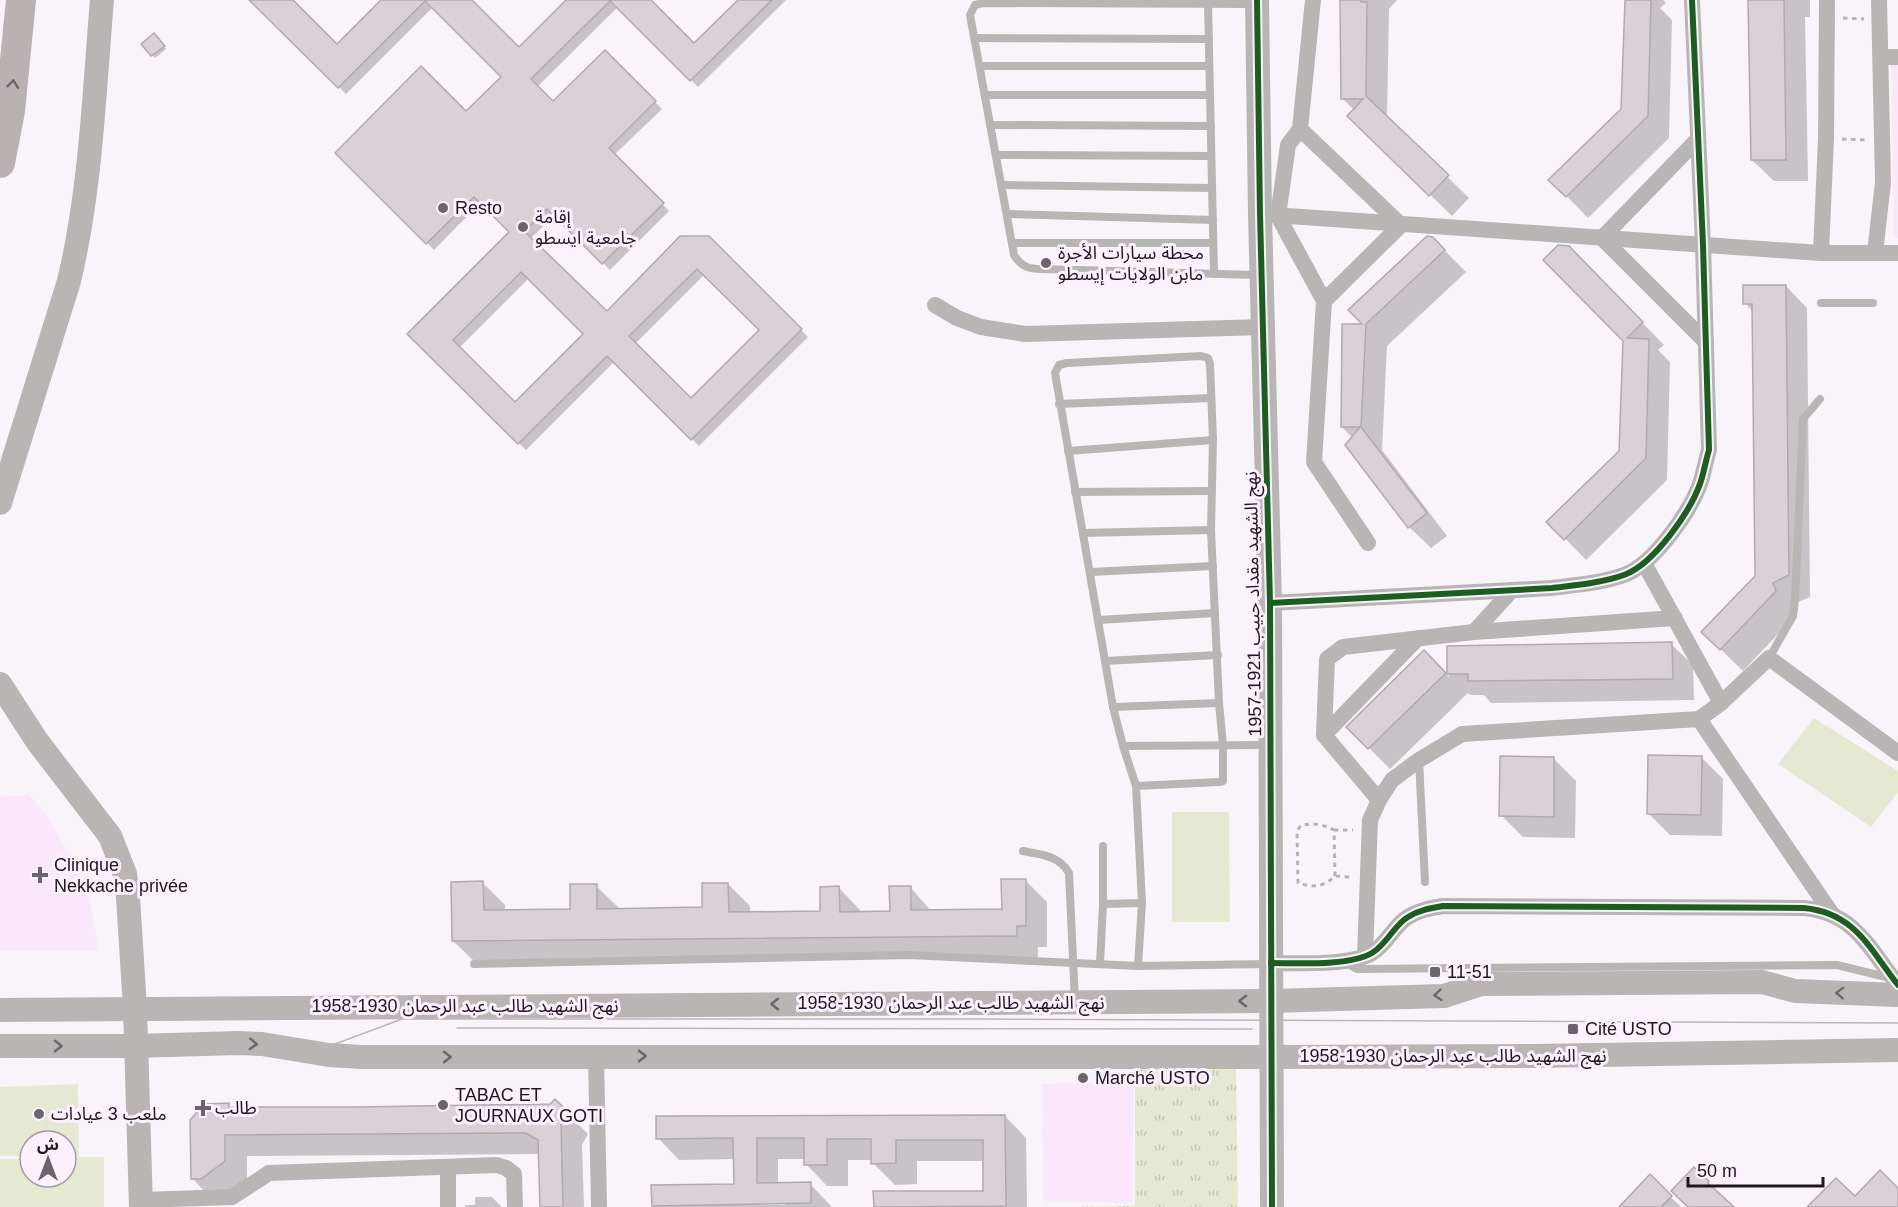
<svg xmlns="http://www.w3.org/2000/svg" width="1898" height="1207" font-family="Helvetica,'Noto Sans Arabic',sans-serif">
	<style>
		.built { fill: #fae7fc }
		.park { fill: url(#park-tufts) }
		.pitch { fill: #e5e9d2 }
		.shadow { fill: #0003; fill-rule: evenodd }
		.building { fill: #dad1d7; stroke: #b1a9af; stroke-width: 1.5; fill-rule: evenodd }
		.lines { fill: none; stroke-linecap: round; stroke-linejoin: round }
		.path { stroke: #b7b3b4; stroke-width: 3; stroke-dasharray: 4.5 4.5; stroke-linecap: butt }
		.lane { stroke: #b8b6b4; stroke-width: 8 }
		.street { stroke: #b8b6b4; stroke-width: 16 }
		.secondary { stroke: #b8b5b4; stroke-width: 24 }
		.highway { stroke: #b8b3b2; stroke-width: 30 }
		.tram { stroke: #b9b7b8; stroke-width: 1.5 }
		.cycleway-casing { stroke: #faf1fc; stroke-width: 10 }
		.cycleway { stroke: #1b5e20; stroke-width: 6 }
		.oneway { stroke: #6c6469 }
		.oneway2 { stroke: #6c666a }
		.poi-dot { fill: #6b646c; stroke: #faf1fc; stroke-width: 2 }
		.labels { text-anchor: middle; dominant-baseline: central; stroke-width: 6; stroke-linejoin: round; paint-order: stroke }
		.poi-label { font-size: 18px; fill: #1f1620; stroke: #faf1fc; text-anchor: start }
		.street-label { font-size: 18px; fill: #1f1620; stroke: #faf1fc }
	</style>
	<defs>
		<pattern id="park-tufts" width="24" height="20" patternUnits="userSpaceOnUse" patternTransform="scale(1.5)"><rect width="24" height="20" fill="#e5e9d2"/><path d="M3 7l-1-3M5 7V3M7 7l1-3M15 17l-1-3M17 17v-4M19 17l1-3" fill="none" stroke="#c4c7b4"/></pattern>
	</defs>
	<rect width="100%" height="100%" fill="#f9f4f9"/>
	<g class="built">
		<path d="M 1898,64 L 1898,238 L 1894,238 L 1891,65 Z"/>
		<path d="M 29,795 L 42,808 L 69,854 L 89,896 L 99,951 L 0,951 L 0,797 Z"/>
		<path d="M 1134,1081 L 1132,1203 L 1043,1201 L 1042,1084 Z"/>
	</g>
	<path class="park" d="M 1135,1067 L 1236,1067 L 1238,1207 L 1032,1207 L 1135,1206 Z"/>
	<g class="pitch">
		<path d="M 1814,718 L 1898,771 L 1898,792 L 1871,827 L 1778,764 Z"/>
		<path d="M 1172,812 L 1229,812 L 1230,922 L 1172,922 Z"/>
		<path d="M 78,1084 L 79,1156 L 66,1156 L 66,1141 L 30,1141 L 30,1156 L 0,1156 L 0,1087 Z"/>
		<path d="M 79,1157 L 104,1157 L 104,1207 L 0,1207 L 0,1159 L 30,1159 L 30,1177 L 66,1177 L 66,1158 Z"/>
	</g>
	<g class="shadow">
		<path d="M 251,0 L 291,0 L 337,46 L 383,0 L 470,0 L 519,49 L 568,0 L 649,0 L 694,45 L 740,0 L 786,0 L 698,87 L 618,7 L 537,87 L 553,103 L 605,52 L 662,109 L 614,155 L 669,211 L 610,270 L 555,215 L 530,239 L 607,313 L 708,238 L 808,337 L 699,446 L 614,362 L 526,450 L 416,341 L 511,232 L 481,202 L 434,250 L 337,153 L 466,114 L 503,77 L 433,7 L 346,94 ZM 705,274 L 761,330 L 691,400 L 635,344 ZM 529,278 L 585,334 L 515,404 L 459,348 Z"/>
		<path d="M 1341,0 L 1397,0 L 1389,9 L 1387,118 L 1469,198 L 1452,216 L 1371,137 L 1354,110 L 1343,99 Z"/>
		<path d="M 1627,0 L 1663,0 L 1666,3 L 1660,8 L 1672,20 L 1669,138 L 1588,218 L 1551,180 L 1622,109 Z"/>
		<path d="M 1750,0 L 1810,0 L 1810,17 L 1805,17 L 1808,181 L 1774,181 L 1752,160 Z"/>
		<path d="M 157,38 L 166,49 L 155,58 L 143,44 Z"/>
		<path d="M 1432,238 L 1466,272 L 1387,346 L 1382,450 L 1447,536 L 1431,548 L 1409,527 L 1353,438 L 1342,427 L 1365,326 L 1350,310 Z"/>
		<path d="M 1591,270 L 1664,345 L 1658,350 L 1670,362 L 1667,480 L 1586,560 L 1549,522 L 1620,451 L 1625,341 Z"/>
		<path d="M 1786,286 L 1807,308 L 1810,597 L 1793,604 L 1797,614 L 1743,671 L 1703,632 L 1756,576 L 1754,313 L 1745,303 Z"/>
		<path d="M 1671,644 L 1693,665 L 1694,700 L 1491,703 L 1484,695 L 1470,695 L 1468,693 L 1390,769 L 1348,727 L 1424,652 L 1449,677 L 1448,648 Z"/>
		<path d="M 1701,757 L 1723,779 L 1722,836 L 1670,835 L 1648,813 Z"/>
		<path d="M 1554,759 L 1576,781 L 1575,838 L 1523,837 L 1501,815 Z"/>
		<path d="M 1025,880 L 1047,902 L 1047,947 L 1038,947 L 1038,957 L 475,962 L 453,941 L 483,883 L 505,905 L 505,911 L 571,911 L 596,886 L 618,907 L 618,910 L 704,909 L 728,884 L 750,906 L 750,913 L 822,913 L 839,888 L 860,910 L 860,913 L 891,912 L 911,888 L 932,912 L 1003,911 Z"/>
		<path d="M 555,1101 L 588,1134 L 582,1145 L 584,1207 L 541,1207 L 540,1154 L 247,1156 L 247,1183 L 214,1201 L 193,1179 L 228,1105 L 233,1109 L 551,1105 Z"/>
		<path d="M 1005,1116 L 1026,1138 L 1027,1207 L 875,1207 L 875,1193 L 985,1193 L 985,1161 L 917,1161 L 917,1184 L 895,1185 L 873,1163 L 873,1160 L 848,1160 L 848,1186 L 827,1186 L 806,1164 L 806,1159 L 778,1159 L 778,1184 L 810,1184 L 832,1207 L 655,1207 L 653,1205 L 735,1185 L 735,1159 L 679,1160 L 658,1138 ZM 755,1202 L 785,1202 L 785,1205 L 755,1205 Z"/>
		<path d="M 1650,1177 L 1681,1207 L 1621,1207 Z"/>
		<path d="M 475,1197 L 492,1197 L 502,1207 L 465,1207 L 465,1205 L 475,1205 Z"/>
	</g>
	<g class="building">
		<path d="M 249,0 L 293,0 L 337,44 L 381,0 L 472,0 L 519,47 L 566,0 L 651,0 L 694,43 L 738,0 L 772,0 L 690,81 L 610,1 L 531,79 L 553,101 L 605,50 L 656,101 L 609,148 L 664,203 L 602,264 L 547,209 L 524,231 L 607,311 L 680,236 L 709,236 L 802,329 L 691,440 L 607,356 L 518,444 L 407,334 L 509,232 L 474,197 L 426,244 L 335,153 L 421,66 L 466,111 L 501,77 L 425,1 L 338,88 ZM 697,269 L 759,330 L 691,398 L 629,336 ZM 521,272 L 583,334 L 515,402 L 453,340 Z"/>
		<path d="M 1340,0 L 1361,0 L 1361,2 L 1367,2 L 1366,96 L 1449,175 L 1429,196 L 1347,116 L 1363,99 L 1341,99 Z"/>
		<path d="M 1625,0 L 1651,0 L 1648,116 L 1566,197 L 1548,180 L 1621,109 Z"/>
		<path d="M 1748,0 L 1784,0 L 1786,160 L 1751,160 Z"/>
		<path d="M 154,33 L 165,46 L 151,56 L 141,44 Z"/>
		<path d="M 1427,236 L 1433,237 L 1445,250 L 1366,324 L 1361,427 L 1427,513 L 1408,528 L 1345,445 L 1360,427 L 1341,427 L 1342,324 L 1362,324 L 1348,310 Z"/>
		<path d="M 1558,245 L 1569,246 L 1643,322 L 1627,338 L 1649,339 L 1646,458 L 1564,540 L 1546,522 L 1619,451 L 1623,341 L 1543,260 Z"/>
		<path d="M 1743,285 L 1786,285 L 1789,575 L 1773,583 L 1776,591 L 1720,650 L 1701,632 L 1755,576 L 1752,304 L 1743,304 Z"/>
		<path d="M 1672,642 L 1673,679 L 1468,681 L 1468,674 L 1447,674 L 1447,646 Z"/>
		<path d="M 1424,650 L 1446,673 L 1368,749 L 1346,727 Z"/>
		<path d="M 1648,755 L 1702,756 L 1701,815 L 1647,814 Z"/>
		<path d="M 1500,756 L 1554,757 L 1554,817 L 1499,816 Z"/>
		<path d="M 1001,879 L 1026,879 L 1026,926 L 1017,926 L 1017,936 L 452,941 L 451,882 L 483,881 L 484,910 L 570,909 L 570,884 L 597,884 L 597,909 L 702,907 L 702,883 L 728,883 L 729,912 L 820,911 L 820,887 L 839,886 L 840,912 L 890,911 L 889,886 L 911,886 L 911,910 L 1002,909 Z"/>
		<path d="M 555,1099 L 567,1111 L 561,1123 L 563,1207 L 540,1207 L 538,1140 L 526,1133 L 225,1135 L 225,1161 L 201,1179 L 191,1179 L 190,1120 L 204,1104 L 229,1103 L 229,1107 L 356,1107 L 550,1104 Z"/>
		<path d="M 1005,1115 L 1006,1206 L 874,1207 L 873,1191 L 983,1191 L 983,1140 L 896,1140 L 896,1163 L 871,1164 L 871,1139 L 827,1139 L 827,1165 L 804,1165 L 804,1138 L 757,1138 L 757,1183 L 811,1182 L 811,1203 L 652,1206 L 651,1185 L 734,1184 L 733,1138 L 656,1139 L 656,1116 Z"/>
		<path d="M 1694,1167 L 1709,1181 L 1708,1183 L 1734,1207 L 1688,1207 L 1671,1191 Z"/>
		<path d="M 1880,1170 L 1898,1188 L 1898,1207 L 1807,1207 L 1836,1178 L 1855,1196 Z"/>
		<path d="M 1650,1174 L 1672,1196 L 1661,1207 L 1619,1207 Z"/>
	</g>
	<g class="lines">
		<g class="path">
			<path d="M 1843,18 L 1864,19"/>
			<path d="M 1842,139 L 1866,140"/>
			<path d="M 1334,830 L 1353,830"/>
			<path d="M 1335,876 L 1334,830 C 1322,824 1314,823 1301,825 L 1297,831 L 1298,883 C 1313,888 1324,887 1335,876 L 1350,877"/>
		</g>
		<g class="lane">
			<path d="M 1208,4 L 1214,274"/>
			<path d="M 1255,4 L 983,3 L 975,5 L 970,15 L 1014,255 C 1022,267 1028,269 1042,269 L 1258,275"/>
			<path d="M 975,38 L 1209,39"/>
			<path d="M 980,66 L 1209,66"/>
			<path d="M 985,95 L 1210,95"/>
			<path d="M 990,125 L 1211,126"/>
			<path d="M 996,155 L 1211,156"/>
			<path d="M 1002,185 L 1212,188"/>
			<path d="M 1007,214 L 1213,220"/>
			<path d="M 1012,243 L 1213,243"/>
			<path d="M 1821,303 L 1873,303"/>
			<path d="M 1059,404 L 1211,398"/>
			<path d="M 1068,451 L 1213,440"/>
			<path d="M 1075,492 L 1212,491"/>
			<path d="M 1083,533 L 1211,530"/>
			<path d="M 1090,572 L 1213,566"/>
			<path d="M 1098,620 L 1215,613"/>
			<path d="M 1769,658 L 1793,616 L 1795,600 L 1803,419 L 1820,399"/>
			<path d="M 1105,661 L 1218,655"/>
			<path d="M 1113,707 L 1219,703"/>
			<path d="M 1123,746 L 1269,745"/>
			<path d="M 1419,760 L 1425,882"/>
			<path d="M 1136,786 L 1219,782 L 1223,781 L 1223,745 L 1219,703 L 1211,530 L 1213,440 L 1210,364 L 1208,358 L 1201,356 L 1067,363 L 1059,365 L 1055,373 L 1113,707 L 1123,746 L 1136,786 L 1142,903 L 1138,966"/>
			<path d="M 1023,851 C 1041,855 1059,855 1069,873 L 1075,1002"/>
			<path d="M 1103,904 L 1142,903"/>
			<path d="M 1345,962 L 1357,969 L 1837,965 L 1890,978"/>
			<path d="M 474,964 L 909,955 L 1138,966 L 1268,964"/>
			<path d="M 1100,964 L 1103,904 L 1103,846"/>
		</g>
		<g class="street">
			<path d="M 1313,0 L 1300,129 L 1401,225 L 1324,301"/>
			<path d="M 1882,57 L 1898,57"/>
			<path d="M 1300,129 L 1288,145 L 1278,216 L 1324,301 L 1314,462 L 1368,543"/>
			<path d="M 1698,139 L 1602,238 L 1706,342"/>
			<path d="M 1260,214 L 1821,253 L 1898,253"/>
			<path d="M 1821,253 L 1826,138 L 1827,0"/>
			<path d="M 1875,253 L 1883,182 L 1879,0"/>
			<path d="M 935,305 L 957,318 L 981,327 L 1025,334 L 1263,327"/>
			<path d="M 1644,563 L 1721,703"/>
			<path d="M 1270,603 L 1552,588 C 1576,585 1601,583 1624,575 C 1654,564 1691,511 1701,481 C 1704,471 1706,460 1709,450 L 1703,245 L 1692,0"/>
			<path d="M 1474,632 L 1675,618"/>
			<path d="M 1699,719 L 1721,703 L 1769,658 L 1898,753"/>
			<path d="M 1324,735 L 1418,638"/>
			<path d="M 1379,800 L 1324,735 L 1327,659 L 1343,647 L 1474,632 L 1512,590"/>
			<path d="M 1365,956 L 1370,820 L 1379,800 L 1392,780 L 1419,760 L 1462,734 L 1699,719 L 1832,914"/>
			<path d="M 1271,963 C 1298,963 1350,966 1372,953 C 1388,943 1394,925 1408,917 C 1419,910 1431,908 1443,906 L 1804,908 C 1855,913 1869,948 1898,985"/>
			<path d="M 596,1056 L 599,1207"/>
			<path d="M 448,1167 L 448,1207"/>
			<path d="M 141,1200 L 232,1197 L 269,1173 L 497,1165 L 506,1168 L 514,1174 L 515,1207"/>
		</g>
		<g class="secondary">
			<path d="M 1257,0 L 1260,214 L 1270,603 L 1272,1207"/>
			<path d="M 0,503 L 69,281 C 91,189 94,94 102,0"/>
			<path d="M 0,684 L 37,741 L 110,836 L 125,874 L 128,897 L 135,1008 L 141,1207"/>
			<path d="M 0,1010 L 1271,1001 L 1444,996 L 1481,984 L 1762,982 L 1795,991 L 1898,995"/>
			<path d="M 0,1046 L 136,1046 L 238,1043 L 262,1044 L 329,1055 L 362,1057 L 1271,1057 L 1535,1056 L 1898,1050"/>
		</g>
		<path class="highway" d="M 0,163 L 10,111 L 21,0"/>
		<g class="tram">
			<path d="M 457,1028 L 1252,1029"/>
			<path d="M 0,1057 L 327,1047 L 402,1019 L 987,1019 L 1898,1023"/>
		</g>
		<g class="cycleway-casing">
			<g id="cycleway">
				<path d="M 1257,0 L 1260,214 L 1270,603 L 1272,1207"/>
				<path d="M 1270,603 L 1552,588 C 1576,585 1601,583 1624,575 C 1654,564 1691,511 1701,481 C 1704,471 1706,460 1709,450 L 1703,245 L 1692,0"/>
				<path d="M 1271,963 C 1298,963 1350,966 1372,953 C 1388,943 1394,925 1408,917 C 1419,910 1431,908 1443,906 L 1804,908 C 1855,913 1869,948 1898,985"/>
			</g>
		</g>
		<use href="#cycleway" class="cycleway"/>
	</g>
	<defs><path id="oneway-chevron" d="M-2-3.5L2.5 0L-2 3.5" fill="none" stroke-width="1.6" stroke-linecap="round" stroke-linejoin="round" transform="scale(1.5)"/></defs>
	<use class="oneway" href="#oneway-chevron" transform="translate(13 84) rotate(-83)"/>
	<g class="oneway2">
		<use href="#oneway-chevron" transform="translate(1840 993) rotate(-178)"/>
		<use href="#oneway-chevron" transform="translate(1438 995) rotate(175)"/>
		<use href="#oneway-chevron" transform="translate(1243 1001) rotate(180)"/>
		<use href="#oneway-chevron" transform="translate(775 1004) rotate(180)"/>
		<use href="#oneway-chevron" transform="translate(253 1044) rotate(3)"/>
		<use href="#oneway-chevron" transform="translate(58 1046)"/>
		<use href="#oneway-chevron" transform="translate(642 1056)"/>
		<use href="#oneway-chevron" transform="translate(447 1057)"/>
	</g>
	<g class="poi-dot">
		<circle cx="443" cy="208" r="6"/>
		<circle cx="523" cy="227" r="6"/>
		<circle cx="1046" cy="263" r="6"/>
		<path d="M37 866h6v6h6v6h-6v6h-6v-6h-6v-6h6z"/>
		<rect x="1429" y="966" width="12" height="12" rx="3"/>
		<rect x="1567" y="1023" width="12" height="12" rx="3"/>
		<circle cx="1083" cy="1078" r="6"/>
		<circle cx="443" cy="1105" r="6"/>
		<path d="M200 1099h6v6h6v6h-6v6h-6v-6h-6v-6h6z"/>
		<circle cx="39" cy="1114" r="6"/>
	</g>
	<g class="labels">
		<g class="poi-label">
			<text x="455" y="208">Resto</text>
			<text x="535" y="217">إقامة<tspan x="535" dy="21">جامعية ايسطو</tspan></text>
			<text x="1058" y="253">محطة سيارات الأجرة<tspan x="1058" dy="21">مابن الولايات إيسطو</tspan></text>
			<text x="54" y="865">Clinique<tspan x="54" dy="21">Nekkache privée</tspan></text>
			<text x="1447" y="972">11-51</text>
			<text x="1585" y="1029">Cité USTO</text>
			<text x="1095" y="1078">Marché USTO</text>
			<text x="455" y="1095">TABAC ET<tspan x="455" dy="21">JOURNAUX GOTI</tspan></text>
			<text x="215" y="1108">طالب</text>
			<text x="51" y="1114">ملعب 3 عيادات</text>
		</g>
		<g class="street-label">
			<text transform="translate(1253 604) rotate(-91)">نهج الشهيد مقداد حبيب 1921-1957</text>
			<text x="951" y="1003">نهج الشهيد طالب عبد الرحمان 1930-1958</text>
			<text x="465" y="1006">نهج الشهيد طالب عبد الرحمان 1930-1958</text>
			<text x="1453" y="1056">نهج الشهيد طالب عبد الرحمان 1930-1958</text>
		</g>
	</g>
	<g transform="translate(48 1159)"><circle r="28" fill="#faf1fc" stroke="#a299a4" stroke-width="1.5"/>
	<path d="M0-4.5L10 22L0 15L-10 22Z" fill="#6b646c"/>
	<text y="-9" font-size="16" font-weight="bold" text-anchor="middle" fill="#1f1620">ش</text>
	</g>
	<path d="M1688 1177v9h135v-9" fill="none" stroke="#1f1620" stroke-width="3"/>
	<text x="1697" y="1177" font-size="18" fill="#1f1620" stroke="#faf1fc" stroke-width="4.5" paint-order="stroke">50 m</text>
</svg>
